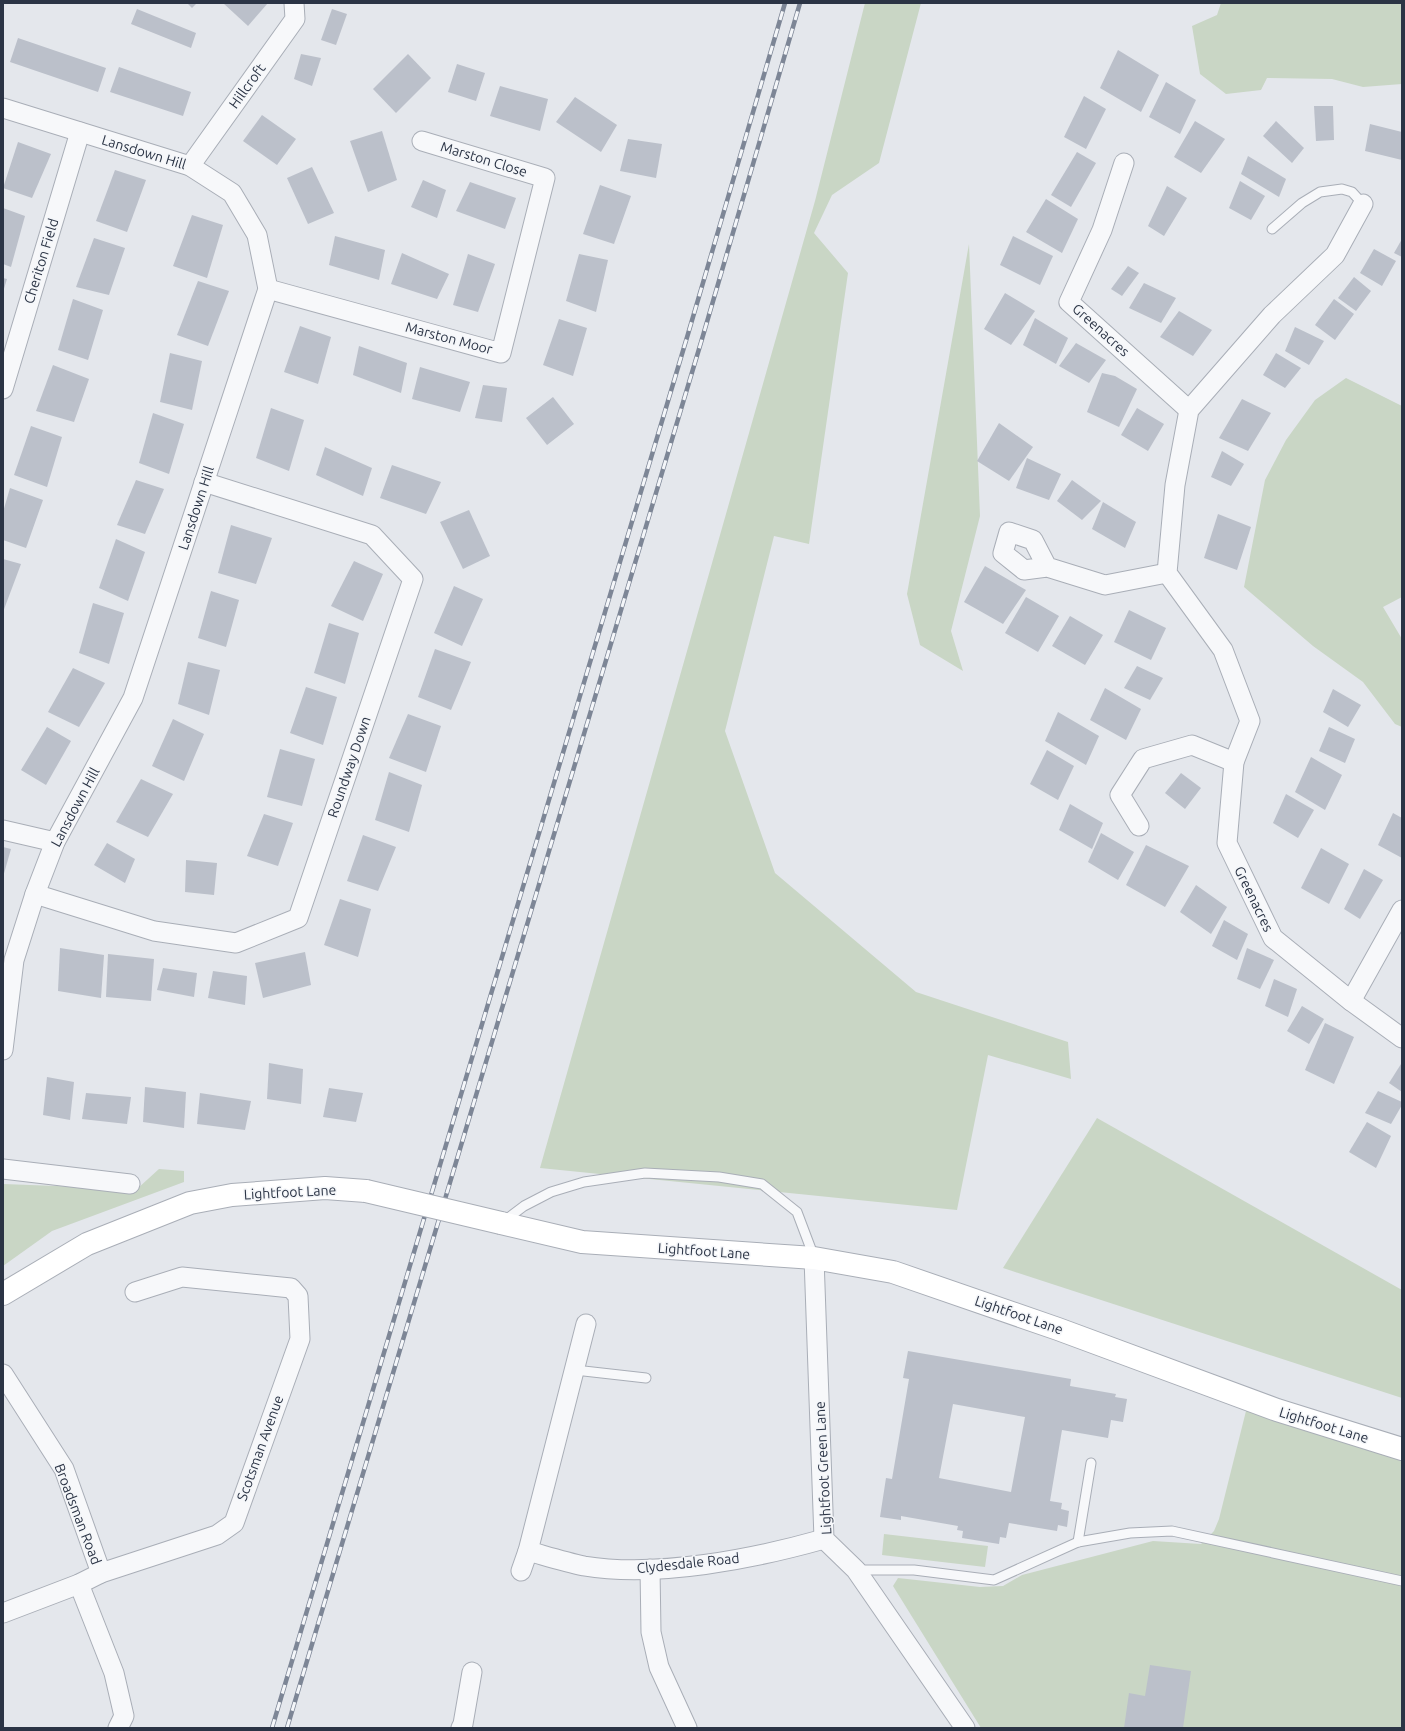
<svg xmlns="http://www.w3.org/2000/svg" width="1405" height="1731" font-family="Ubuntu,sans-serif">
	<style>
		.green { fill: #c9d6c5 }
		.building { fill: #bbc0ca; fill-rule: evenodd }
		.lines { fill: none; stroke-linecap: round; stroke-linejoin: round }
		.service-casing { stroke: #a9aeb7; stroke-width: 11 }
		.minor-casing { stroke: #a9aeb7; stroke-width: 21 }
		.secondary-casing { stroke: #a9aeb7; stroke-width: 24 }
		.service { stroke: #f7f8fa; stroke-width: 9 }
		.minor { stroke: #f7f8fa; stroke-width: 19 }
		.secondary { stroke: #fff; stroke-width: 22 }
		.rail-casing { stroke: #7d8696; stroke-width: 4.5 }
		.rail { stroke: #f4f6f9; stroke-width: 3; stroke-dasharray: 9; stroke-linecap: butt }
		.secondary-bridge-casing { stroke: #a9aeb7; stroke-width: 24; stroke-linecap: butt }
		.secondary-bridge { stroke: #fff; stroke-width: 22 }
		.labels { text-anchor: middle; dominant-baseline: central; stroke-width: 3; stroke-linejoin: round; paint-order: stroke }
		.street-label { font-size: 14px; fill: #2b3445; stroke: #f4f6f9 }
	</style>
	<rect width="100%" height="100%" fill="#e4e7ec"/>
	<g class="green">
		<path d="M 865,3 L 921,3 L 879,163 L 832,195 L 814,233 L 848,273 L 809,544 L 774,536 L 725,731 L 775,873 L 916,992 L 1068,1042 L 1071,1079 L 988,1055 L 957,1210 L 540,1168 L 815,201 Z"/>
		<path d="M 1221,3 L 1402,3 L 1402,84 L 1363,87 L 1332,79 L 1267,78 L 1261,90 L 1226,94 L 1200,74 L 1192,26 L 1217,15 Z"/>
		<path d="M 969,244 L 980,516 L 951,631 L 963,671 L 920,645 L 907,594 Z"/>
		<path d="M 1346,378 L 1402,406 L 1402,597 L 1383,607 L 1402,639 L 1402,727 L 1395,724 L 1363,682 L 1313,646 L 1244,587 L 1265,480 L 1286,440 L 1315,400 Z"/>
		<path d="M 1097,1118 L 1402,1290 L 1402,1398 L 1003,1268 Z"/>
		<path d="M 159,1169 L 184,1171 L 184,1182 L 52,1231 L 3,1266 L 3,1184 L 137,1189 Z"/>
		<path d="M 1247,1407 L 1402,1458 L 1402,1728 L 981,1728 L 893,1586 L 898,1578 L 980,1587 L 1003,1586 L 1022,1575 L 1153,1541 L 1201,1544 L 1214,1531 L 1219,1519 Z"/>
		<path d="M 884,1534 L 988,1546 L 985,1567 L 882,1555 Z"/>
	</g>
	<g class="building">
		<path d="M 187,3 L 197,3 L 192,8 Z"/>
		<path d="M 223,3 L 268,3 L 248,26 Z"/>
		<path d="M 137,9 L 196,33 L 191,48 L 131,24 Z"/>
		<path d="M 332,9 L 347,14 L 336,45 L 321,40 Z"/>
		<path d="M 18,38 L 106,68 L 98,92 L 10,62 Z"/>
		<path d="M 1118,50 L 1159,75 L 1141,112 L 1100,88 Z"/>
		<path d="M 301,54 L 321,58 L 312,86 L 294,79 Z"/>
		<path d="M 408,54 L 431,78 L 396,113 L 373,89 Z"/>
		<path d="M 457,64 L 485,73 L 476,101 L 448,92 Z"/>
		<path d="M 119,67 L 191,92 L 183,116 L 110,92 Z"/>
		<path d="M 1166,82 L 1196,100 L 1180,134 L 1149,117 Z"/>
		<path d="M 500,86 L 548,99 L 540,131 L 490,116 Z"/>
		<path d="M 1084,96 L 1106,109 L 1086,149 L 1064,137 Z"/>
		<path d="M 575,97 L 617,125 L 601,152 L 556,122 Z"/>
		<path d="M 1314,106 L 1333,106 L 1334,140 L 1316,141 Z"/>
		<path d="M 262,115 L 296,139 L 277,165 L 243,141 Z"/>
		<path d="M 1195,121 L 1225,139 L 1201,173 L 1174,157 Z"/>
		<path d="M 1276,121 L 1304,148 L 1292,163 L 1263,136 Z"/>
		<path d="M 1370,124 L 1402,132 L 1402,160 L 1365,151 Z"/>
		<path d="M 382,131 L 397,180 L 368,192 L 350,141 Z"/>
		<path d="M 628,139 L 662,144 L 656,178 L 620,171 Z"/>
		<path d="M 18,142 L 51,154 L 32,198 L 3,188 Z"/>
		<path d="M 1077,152 L 1096,163 L 1071,207 L 1051,195 Z"/>
		<path d="M 1248,156 L 1286,179 L 1279,197 L 1241,174 Z"/>
		<path d="M 312,167 L 334,213 L 308,224 L 287,178 Z"/>
		<path d="M 115,170 L 146,180 L 127,232 L 96,221 Z"/>
		<path d="M 423,180 L 446,190 L 437,218 L 411,207 Z"/>
		<path d="M 1240,181 L 1265,196 L 1251,220 L 1229,208 Z"/>
		<path d="M 470,182 L 516,198 L 505,229 L 456,211 Z"/>
		<path d="M 600,185 L 631,196 L 614,244 L 583,234 Z"/>
		<path d="M 1167,186 L 1187,198 L 1164,236 L 1148,226 Z"/>
		<path d="M 1046,199 L 1078,219 L 1062,253 L 1026,232 Z"/>
		<path d="M 3,208 L 25,216 L 11,267 L 3,264 Z"/>
		<path d="M 192,215 L 223,225 L 207,278 L 173,266 Z"/>
		<path d="M 335,236 L 385,250 L 379,280 L 329,265 Z"/>
		<path d="M 1013,236 L 1053,256 L 1040,285 L 1000,265 Z"/>
		<path d="M 94,238 L 125,248 L 109,295 L 76,287 Z"/>
		<path d="M 1402,239 L 1402,257 L 1394,253 Z"/>
		<path d="M 1374,249 L 1396,261 L 1382,286 L 1360,273 Z"/>
		<path d="M 402,253 L 449,274 L 437,299 L 391,284 Z"/>
		<path d="M 468,254 L 495,264 L 478,312 L 453,305 Z"/>
		<path d="M 579,254 L 608,260 L 596,312 L 566,301 Z"/>
		<path d="M 1128,266 L 1139,273 L 1122,296 L 1111,289 Z"/>
		<path d="M 1354,277 L 1371,291 L 1356,311 L 1338,298 Z"/>
		<path d="M 3,278 L 7,279 L 3,292 Z"/>
		<path d="M 198,281 L 229,291 L 208,346 L 177,335 Z"/>
		<path d="M 1144,283 L 1176,298 L 1161,323 L 1129,308 Z"/>
		<path d="M 1005,293 L 1035,311 L 1011,345 L 984,329 Z"/>
		<path d="M 73,299 L 103,310 L 88,360 L 58,350 Z"/>
		<path d="M 1334,299 L 1354,314 L 1335,340 L 1315,325 Z"/>
		<path d="M 1179,311 L 1212,330 L 1193,356 L 1160,337 Z"/>
		<path d="M 1035,318 L 1068,338 L 1056,364 L 1023,345 Z"/>
		<path d="M 559,319 L 587,328 L 573,376 L 543,365 Z"/>
		<path d="M 300,326 L 331,337 L 318,384 L 284,372 Z"/>
		<path d="M 1295,327 L 1324,341 L 1309,365 L 1285,351 Z"/>
		<path d="M 1076,343 L 1106,360 L 1089,383 L 1059,366 Z"/>
		<path d="M 359,346 L 407,363 L 401,393 L 353,375 Z"/>
		<path d="M 170,353 L 202,361 L 192,410 L 160,402 Z"/>
		<path d="M 1276,353 L 1301,368 L 1285,388 L 1263,375 Z"/>
		<path d="M 53,365 L 89,379 L 74,422 L 36,411 Z"/>
		<path d="M 420,367 L 470,382 L 460,412 L 412,399 Z"/>
		<path d="M 1102,373 L 1115,376 L 1137,389 L 1119,427 L 1087,412 Z"/>
		<path d="M 483,385 L 507,388 L 502,422 L 475,418 Z"/>
		<path d="M 553,397 L 574,424 L 547,445 L 526,418 Z"/>
		<path d="M 1242,399 L 1271,413 L 1248,451 L 1219,438 Z"/>
		<path d="M 271,408 L 304,420 L 289,471 L 256,458 Z"/>
		<path d="M 1137,408 L 1164,424 L 1148,451 L 1121,435 Z"/>
		<path d="M 153,413 L 184,424 L 169,474 L 139,463 Z"/>
		<path d="M 999,423 L 1033,447 L 1009,481 L 977,461 Z"/>
		<path d="M 31,426 L 62,437 L 47,487 L 14,475 Z"/>
		<path d="M 325,447 L 372,468 L 363,496 L 316,475 Z"/>
		<path d="M 1222,451 L 1244,464 L 1231,486 L 1211,477 Z"/>
		<path d="M 1027,458 L 1061,474 L 1049,500 L 1016,488 Z"/>
		<path d="M 392,465 L 441,482 L 426,514 L 380,498 Z"/>
		<path d="M 136,480 L 164,489 L 145,534 L 117,525 Z"/>
		<path d="M 1072,480 L 1101,501 L 1082,520 L 1057,501 Z"/>
		<path d="M 10,488 L 43,500 L 26,548 L 3,540 L 3,512 Z"/>
		<path d="M 1103,502 L 1136,522 L 1125,548 L 1092,529 Z"/>
		<path d="M 469,510 L 490,556 L 463,569 L 440,522 Z"/>
		<path d="M 1218,514 L 1251,527 L 1237,570 L 1204,558 Z"/>
		<path d="M 231,525 L 272,538 L 256,584 L 218,573 Z"/>
		<path d="M 116,539 L 145,552 L 128,601 L 99,588 Z"/>
		<path d="M 3,559 L 21,564 L 3,612 Z"/>
		<path d="M 354,561 L 383,574 L 363,621 L 331,606 Z"/>
		<path d="M 985,566 L 1026,590 L 1003,624 L 964,602 Z"/>
		<path d="M 454,586 L 483,599 L 462,646 L 434,633 Z"/>
		<path d="M 211,591 L 239,600 L 226,647 L 198,638 Z"/>
		<path d="M 1026,597 L 1059,616 L 1038,652 L 1005,633 Z"/>
		<path d="M 93,603 L 124,613 L 109,664 L 79,653 Z"/>
		<path d="M 1129,610 L 1166,628 L 1151,660 L 1114,642 Z"/>
		<path d="M 1070,616 L 1103,635 L 1085,665 L 1052,646 Z"/>
		<path d="M 329,623 L 359,633 L 345,684 L 314,673 Z"/>
		<path d="M 435,649 L 471,662 L 451,710 L 418,697 Z"/>
		<path d="M 188,662 L 220,670 L 209,715 L 178,704 Z"/>
		<path d="M 1137,666 L 1163,678 L 1150,700 L 1124,688 Z"/>
		<path d="M 73,668 L 105,683 L 79,727 L 48,712 Z"/>
		<path d="M 306,687 L 337,697 L 323,745 L 290,733 Z"/>
		<path d="M 1105,688 L 1141,709 L 1126,740 L 1090,720 Z"/>
		<path d="M 1333,689 L 1361,705 L 1348,727 L 1323,712 Z"/>
		<path d="M 1058,712 L 1099,736 L 1086,765 L 1045,741 Z"/>
		<path d="M 408,714 L 441,726 L 426,772 L 389,758 Z"/>
		<path d="M 173,719 L 204,734 L 184,781 L 152,766 Z"/>
		<path d="M 47,727 L 71,741 L 46,785 L 21,770 Z"/>
		<path d="M 1329,727 L 1355,739 L 1345,763 L 1319,751 Z"/>
		<path d="M 280,749 L 315,759 L 302,806 L 267,797 Z"/>
		<path d="M 1047,750 L 1074,766 L 1058,800 L 1030,784 Z"/>
		<path d="M 1311,757 L 1342,775 L 1325,810 L 1295,792 Z"/>
		<path d="M 389,772 L 422,785 L 409,832 L 375,820 Z"/>
		<path d="M 1181,773 L 1201,788 L 1185,809 L 1165,793 Z"/>
		<path d="M 141,779 L 173,794 L 148,837 L 116,822 Z"/>
		<path d="M 1286,794 L 1314,810 L 1298,838 L 1273,823 Z"/>
		<path d="M 1070,804 L 1103,823 L 1092,849 L 1059,830 Z"/>
		<path d="M 1393,813 L 1402,818 L 1402,858 L 1378,845 Z"/>
		<path d="M 264,814 L 293,823 L 278,866 L 247,856 Z"/>
		<path d="M 1101,833 L 1134,852 L 1118,880 L 1088,862 Z"/>
		<path d="M 363,835 L 396,847 L 378,891 L 347,881 Z"/>
		<path d="M 107,843 L 135,859 L 125,883 L 94,865 Z"/>
		<path d="M 1146,845 L 1189,866 L 1165,907 L 1126,885 Z"/>
		<path d="M 3,847 L 11,849 L 3,877 Z"/>
		<path d="M 1321,848 L 1349,864 L 1329,904 L 1301,888 Z"/>
		<path d="M 186,860 L 217,863 L 214,895 L 185,892 Z"/>
		<path d="M 1364,869 L 1383,880 L 1360,919 L 1344,909 Z"/>
		<path d="M 1196,885 L 1227,907 L 1211,934 L 1180,912 Z"/>
		<path d="M 340,899 L 371,909 L 358,957 L 324,945 Z"/>
		<path d="M 1224,920 L 1248,934 L 1237,960 L 1212,946 Z"/>
		<path d="M 60,948 L 104,955 L 101,998 L 58,991 Z"/>
		<path d="M 1247,948 L 1274,960 L 1260,989 L 1237,979 Z"/>
		<path d="M 305,952 L 311,985 L 263,998 L 255,963 Z"/>
		<path d="M 108,954 L 154,959 L 151,1001 L 106,997 Z"/>
		<path d="M 163,968 L 197,973 L 194,997 L 157,990 Z"/>
		<path d="M 213,971 L 247,976 L 245,1005 L 208,998 Z"/>
		<path d="M 1274,979 L 1297,989 L 1288,1017 L 1265,1006 Z"/>
		<path d="M 1302,1006 L 1324,1019 L 1309,1044 L 1287,1031 Z"/>
		<path d="M 1325,1023 L 1354,1037 L 1334,1084 L 1305,1070 Z"/>
		<path d="M 269,1063 L 303,1069 L 301,1104 L 267,1099 Z"/>
		<path d="M 1401,1064 L 1402,1065 L 1402,1092 L 1389,1083 Z"/>
		<path d="M 47,1077 L 74,1082 L 70,1120 L 43,1115 Z"/>
		<path d="M 145,1087 L 186,1092 L 184,1128 L 143,1122 Z"/>
		<path d="M 329,1088 L 363,1093 L 356,1122 L 323,1117 Z"/>
		<path d="M 1378,1091 L 1402,1102 L 1402,1105 L 1391,1124 L 1365,1113 Z"/>
		<path d="M 86,1093 L 131,1097 L 127,1124 L 82,1119 Z"/>
		<path d="M 200,1093 L 251,1101 L 245,1130 L 197,1124 Z"/>
		<path d="M 1367,1122 L 1391,1136 L 1376,1168 L 1349,1152 Z"/>
		<path d="M 908,1351 L 1071,1379 L 1070,1386 L 1116,1394 L 1115,1397 L 1127,1399 L 1123,1422 L 1111,1420 L 1108,1438 L 1062,1430 L 1050,1501 L 1062,1503 L 1061,1509 L 1069,1511 L 1067,1527 L 1058,1525 L 1057,1531 L 1009,1523 L 1006,1538 L 1000,1537 L 999,1544 L 962,1538 L 963,1531 L 957,1530 L 958,1526 L 901,1516 L 901,1520 L 880,1517 L 886,1478 L 892,1479 L 909,1379 L 903,1378 ZM 953,1404 L 1025,1417 L 1011,1492 L 939,1478 Z"/>
		<path d="M 1150,1665 L 1191,1671 L 1183,1728 L 1124,1728 L 1129,1693 L 1145,1696 Z"/>
	</g>
	<g class="lines">
		<g class="service-casing">
			<g id="service">
				<path d="M 1272,229 L 1302,203 L 1320,192 L 1342,189 L 1352,192 L 1363,204"/>
				<path d="M 503,1222 L 524,1206 L 551,1192 L 584,1182 L 645,1173 L 719,1177 L 762,1184 L 797,1212 L 814,1257"/>
				<path d="M 575,1370 L 646,1378"/>
				<path d="M 1078,1542 L 1091,1463"/>
				<path d="M 856,1570 L 914,1570 L 994,1580 L 1078,1542 L 1130,1533 L 1172,1531 L 1402,1581"/>
			</g>
		</g>
		<g class="minor-casing">
			<g id="minor">
				<path d="M 3,108 L 190,166 L 232,193 L 257,235 L 268,289 L 133,698 L 55,842 L 35,894 L 14,960 L 3,1050"/>
				<path d="M 1124,163 L 1102,230 L 1069,302 L 1189,410"/>
				<path d="M 190,166 L 295,19 L 294,3"/>
				<path d="M 1363,204 L 1335,255 L 1272,315 L 1189,410 L 1175,485 L 1167,573 L 1223,650 L 1250,721 L 1234,762 L 1227,843 L 1273,938 L 1351,1001 L 1402,1038"/>
				<path d="M 268,289 L 501,353 L 545,178 L 422,141"/>
				<path d="M 3,389 L 80,132"/>
				<path d="M 1047,567 L 1033,540 L 1009,532 L 1003,553 L 1024,570 L 1047,567 L 1105,585 L 1167,573"/>
				<path d="M 1139,826 L 1120,795 L 1143,759 L 1192,745 L 1234,762"/>
				<path d="M 3,830 L 55,842"/>
				<path d="M 35,894 L 154,931 L 236,943 L 298,918 L 413,579 L 372,535 L 204,482"/>
				<path d="M 1351,1001 L 1402,910"/>
				<path d="M 3,1169 L 130,1184"/>
				<path d="M 814,1258 L 824,1539 L 856,1570 L 965,1728"/>
				<path d="M 3,1374 L 64,1469 L 101,1573"/>
				<path d="M 528,1551 C 546,1556 565,1562 584,1566 C 657,1578 753,1559 824,1539"/>
				<path d="M 650,1569 L 651,1632 L 659,1667 L 687,1728"/>
				<path d="M 521,1571 L 528,1551 L 586,1324"/>
				<path d="M 79,1584 L 114,1673 L 124,1716 L 118,1728"/>
				<path d="M 3,1613 L 79,1584 L 101,1573 L 217,1535 L 234,1523 L 300,1339 L 298,1296 L 291,1288 L 182,1277 L 135,1292"/>
				<path d="M 461,1728 L 463,1724 L 472,1672"/>
			</g>
		</g>
		<g class="secondary-casing">
			<g id="secondary">
				<path d="M 501,1223 L 582,1242 L 814,1258 L 893,1272 L 1058,1329 L 1277,1410 L 1402,1449"/>
				<path d="M 3,1294 L 87,1244 L 190,1203 L 232,1195 L 325,1188 L 366,1191"/>
			</g>
		</g>
		<use href="#service" class="service"/>
		<use href="#minor" class="minor"/>
		<use href="#secondary" class="secondary"/>
		<g class="rail-casing">
			<g id="rail">
				<path d="M 272,1728 L 688,334 L 785,3"/>
				<path d="M 287,1728 L 702,339 L 800,3"/>
			</g>
		</g>
		<use href="#rail" class="rail"/>
		<g class="secondary-bridge-casing">
			<path id="secondary-bridge" d="M 366,1191 L 501,1223"/>
		</g>
		<use href="#secondary-bridge" class="secondary-bridge"/>
	</g>
	<g class="labels">
		<g class="street-label">
			<text transform="translate(247 86) rotate(-54)">Hillcroft</text>
			<text transform="translate(144 152) rotate(17)">Lansdown Hill</text>
			<text transform="translate(484 159) rotate(17)">Marston Close</text>
			<text transform="translate(41 261) rotate(-73)">Cheriton Field</text>
			<text transform="translate(1101 330) rotate(42)">Greenacres</text>
			<text transform="translate(449 338) rotate(15)">Marston Moor</text>
			<text transform="translate(196 508) rotate(-72)">Lansdown Hill</text>
			<text transform="translate(349 767) rotate(-71)">Roundway Down</text>
			<text transform="translate(75 807) rotate(-62)">Lansdown Hill</text>
			<text transform="translate(1254 899) rotate(64)">Greenacres</text>
			<text transform="translate(290 1192) rotate(-3)">Lightfoot Lane</text>
			<text transform="translate(704 1251) rotate(4)">Lightfoot Lane</text>
			<text transform="translate(1019 1315) rotate(19)">Lightfoot Lane</text>
			<text transform="translate(1324 1425) rotate(17)">Lightfoot Lane</text>
			<text transform="translate(260 1448) rotate(-70)">Scotsman Avenue</text>
			<text transform="translate(823 1468) rotate(-93)">Lightfoot Green Lane</text>
			<text transform="translate(78 1514) rotate(69)">Broadsman Road</text>
			<text transform="translate(688 1563) rotate(-6)">Clydesdale Road</text>
		</g>
	</g>
	<rect width="1405" height="1731" fill="none" stroke="#2b3445" stroke-width="8"/>
</svg>
